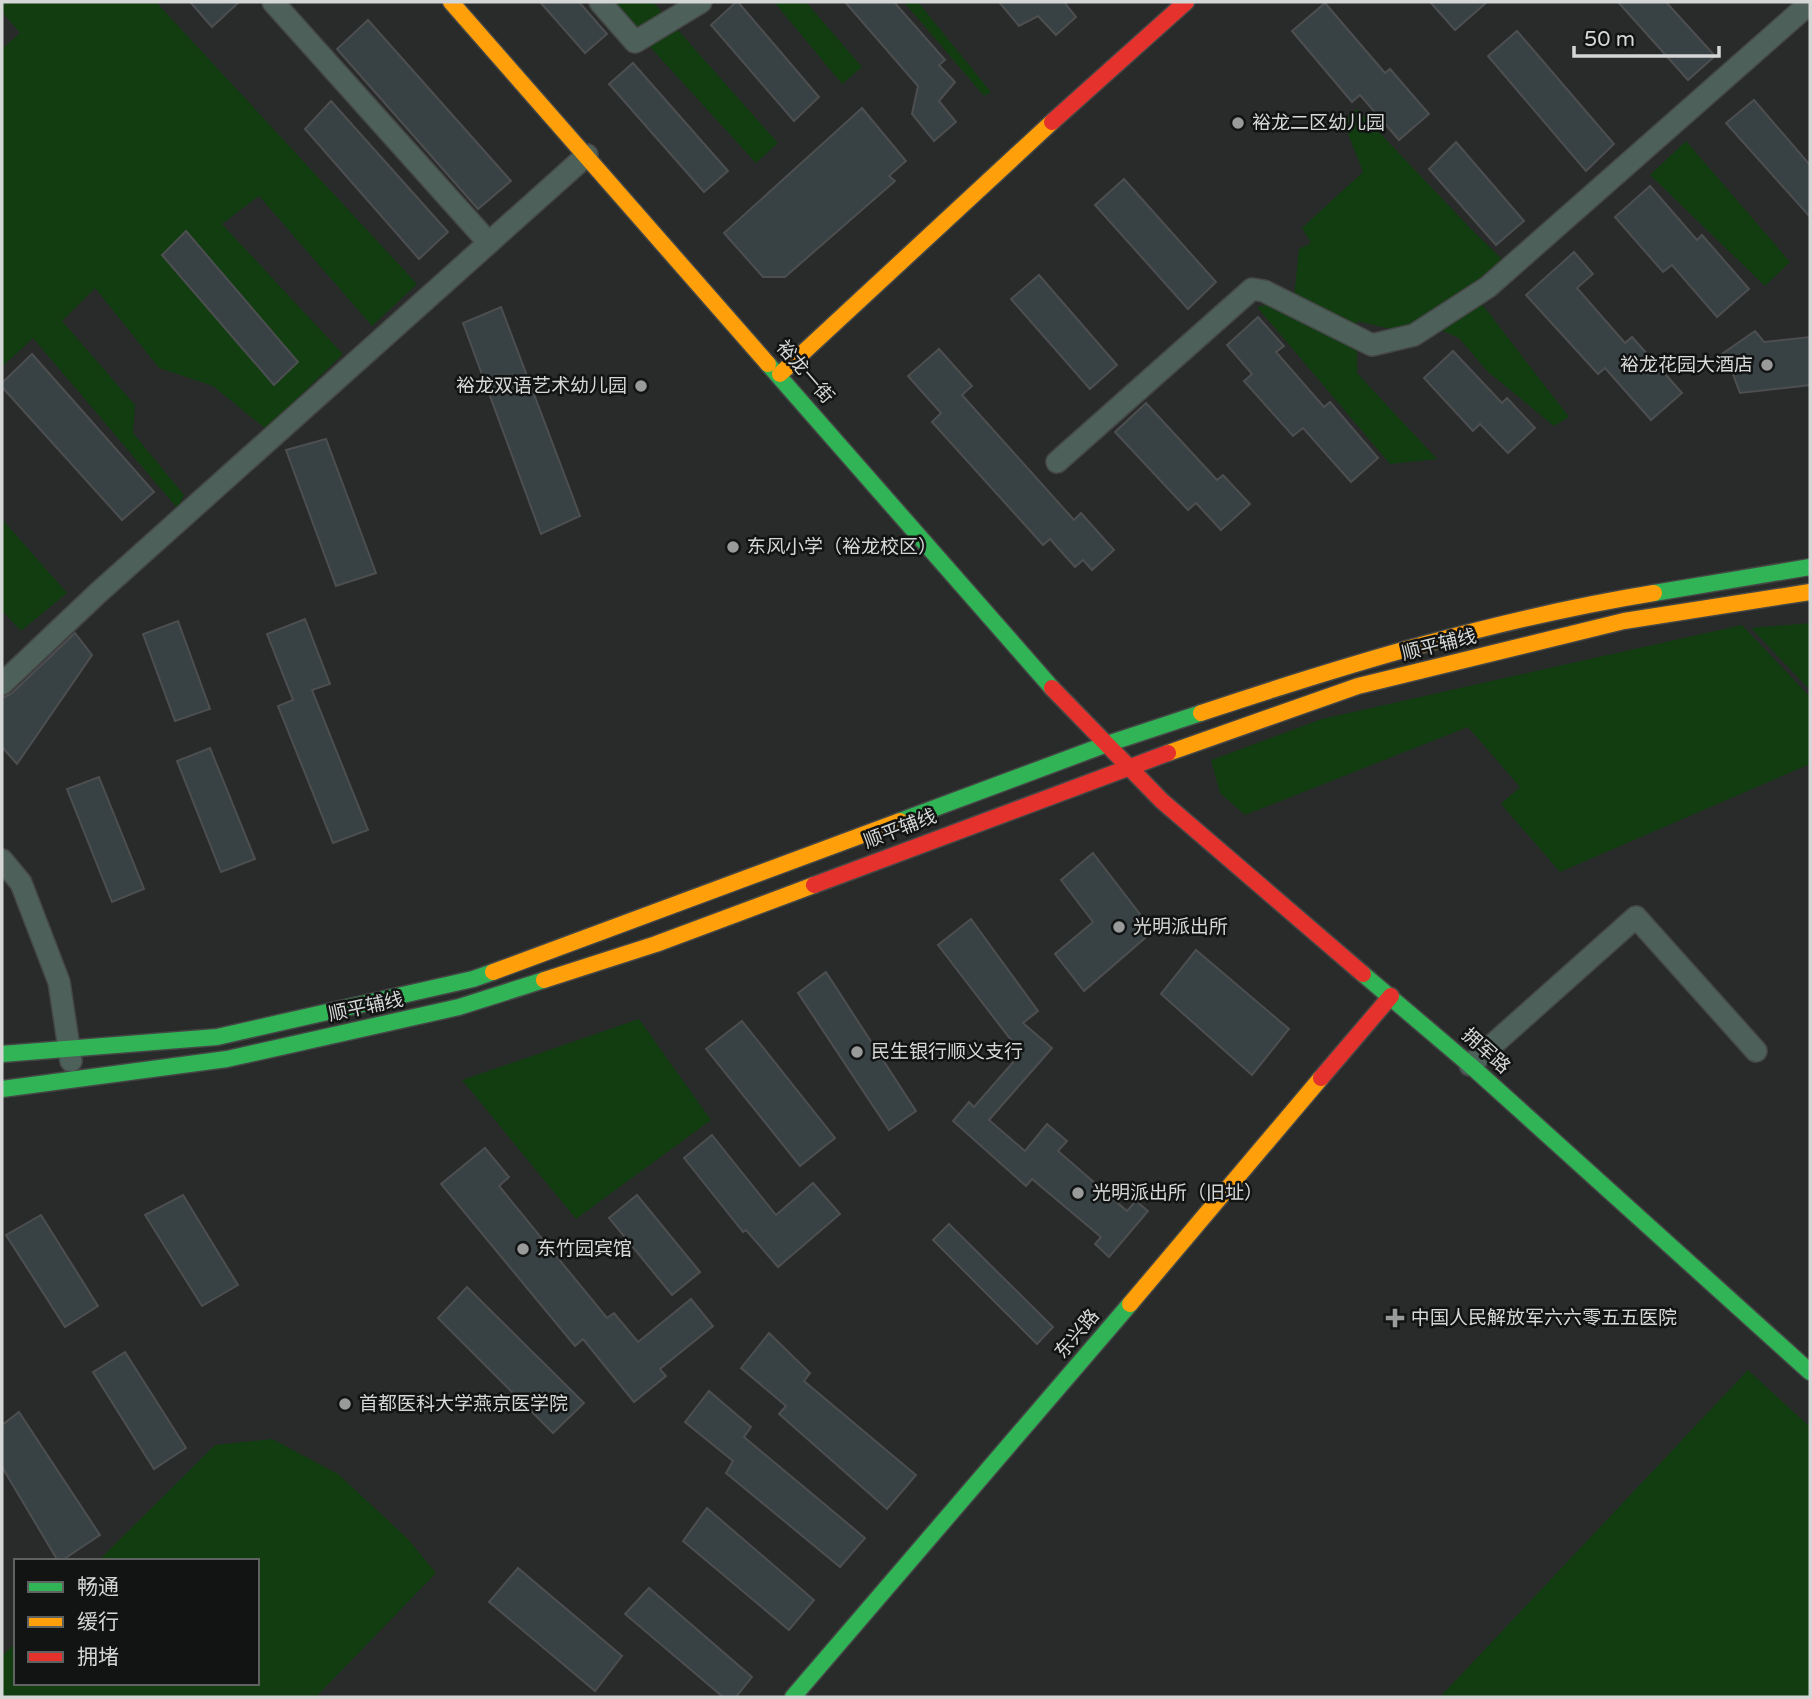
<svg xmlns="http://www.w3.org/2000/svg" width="1812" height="1699" font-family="'Varela Round','Noto Sans SC',sans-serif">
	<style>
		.green { fill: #113d11 }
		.building { fill: #384245; stroke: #4d4e4f; stroke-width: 2 }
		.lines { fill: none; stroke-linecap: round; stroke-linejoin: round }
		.street-casing { stroke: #454646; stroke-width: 24 }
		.fast-casing { stroke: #454646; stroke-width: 19 }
		.slow-casing { stroke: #454646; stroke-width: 19 }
		.jam-casing { stroke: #454646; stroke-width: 19 }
		.street { stroke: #4d605a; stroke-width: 21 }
		.fast { stroke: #30b455; stroke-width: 16 }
		.slow { stroke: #ff9f0a; stroke-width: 16 }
		.jam { stroke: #e5322d; stroke-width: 16 }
		.poi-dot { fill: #999a9a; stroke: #121313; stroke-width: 2.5 }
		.labels { text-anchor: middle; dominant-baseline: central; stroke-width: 5; stroke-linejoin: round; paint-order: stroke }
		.poi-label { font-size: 19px; fill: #d5d7d7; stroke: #121313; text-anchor: start }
		.street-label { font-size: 19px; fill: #d5d7d7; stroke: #121313 }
	</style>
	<rect width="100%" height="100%" fill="#292a2a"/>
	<g class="green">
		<path d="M 2,2 L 156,2 L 417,284 L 372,326 L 259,196 L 222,224 L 343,354 L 266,429 L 213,386 L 159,368 L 95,288 L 62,321 L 135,405 L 133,433 L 184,495 L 178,509 L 33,338 L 2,367 L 2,49 L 20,33 L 2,12 Z"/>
		<path d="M 609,2 L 653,2 L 778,143 L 756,163 Z"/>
		<path d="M 774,2 L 806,2 L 862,67 L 842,84 Z"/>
		<path d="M 904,2 L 918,2 L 991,92 L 984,96 Z"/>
		<path d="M 1357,109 L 1471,229 L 1504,261 L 1471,290 L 1569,417 L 1554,426 L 1488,372 L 1459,338 L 1424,323 L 1399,331 L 1357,321 L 1357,373 L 1437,459 L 1390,464 L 1257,307 L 1294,298 L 1299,249 L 1311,243 L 1302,228 L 1363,172 L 1343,121 Z"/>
		<path d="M 1686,141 L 1790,262 L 1765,286 L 1650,175 Z"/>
		<path d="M 2,519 L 67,593 L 21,631 L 2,611 Z"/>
		<path d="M 1810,623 L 1810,690 L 1751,628 Z"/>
		<path d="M 1742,625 L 1810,697 L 1810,764 L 1560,872 L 1501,804 L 1520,787 L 1468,727 L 1245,815 L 1220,793 L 1211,760 L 1322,719 Z"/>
		<path d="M 639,1019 L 711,1120 L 576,1219 L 462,1080 Z"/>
		<path d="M 1748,1370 L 1810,1427 L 1810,1697 L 1440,1697 Z"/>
		<path d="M 272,1439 L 338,1474 L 407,1538 L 436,1573 L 316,1697 L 2,1697 L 2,1656 L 16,1642 L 16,1683 L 257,1683 L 257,1561 L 98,1561 L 215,1445 Z"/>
	</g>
	<g class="building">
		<path d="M 190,2 L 239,2 L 212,27 Z"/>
		<path d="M 540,2 L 579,2 L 607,34 L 585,53 Z"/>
		<path d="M 736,2 L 738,2 L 819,97 L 794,121 L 711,25 Z"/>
		<path d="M 845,2 L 894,2 L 945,60 L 939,65 L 955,82 L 939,101 L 956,122 L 934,141 L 912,114 L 918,86 Z"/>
		<path d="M 999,2 L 1064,2 L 1076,17 L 1056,35 L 1038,16 L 1019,26 Z"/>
		<path d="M 1430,2 L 1487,2 L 1455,30 Z"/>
		<path d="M 1618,2 L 1666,2 L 1715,56 L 1688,80 Z"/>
		<path d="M 1325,3 L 1385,73 L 1390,69 L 1429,114 L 1399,140 L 1360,95 L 1352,102 L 1292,31 Z"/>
		<path d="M 368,20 L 511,181 L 478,209 L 337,49 Z"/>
		<path d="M 1517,31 L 1614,144 L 1586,171 L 1488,56 Z"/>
		<path d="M 633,63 L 728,171 L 704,192 L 609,84 Z"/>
		<path d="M 1754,100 L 1810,165 L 1810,217 L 1726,123 Z"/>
		<path d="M 331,101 L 448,232 L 419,259 L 305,129 Z"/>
		<path d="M 862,108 L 906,161 L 889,176 L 895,181 L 785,277 L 763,277 L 724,233 Z"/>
		<path d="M 1456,142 L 1524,221 L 1496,245 L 1429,169 Z"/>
		<path d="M 1124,179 L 1216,282 L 1188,309 L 1095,205 Z"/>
		<path d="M 1650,186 L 1697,240 L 1702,235 L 1749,289 L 1717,317 L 1672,265 L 1663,272 L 1615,217 Z"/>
		<path d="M 186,231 L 298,362 L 274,385 L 162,255 Z"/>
		<path d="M 1574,252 L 1593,274 L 1577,288 L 1625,343 L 1632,337 L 1682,393 L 1651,420 L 1605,368 L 1598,374 L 1526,295 Z"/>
		<path d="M 1039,275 L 1117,365 L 1090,389 L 1011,299 Z"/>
		<path d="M 501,307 L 580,516 L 541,534 L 463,323 Z"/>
		<path d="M 1258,317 L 1284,346 L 1276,352 L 1324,407 L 1330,402 L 1378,458 L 1351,482 L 1303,428 L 1293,436 L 1244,381 L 1252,374 L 1227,345 Z"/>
		<path d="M 1755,331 L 1764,342 L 1810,337 L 1810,385 L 1740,393 L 1732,372 L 1716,358 Z"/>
		<path d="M 939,349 L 972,386 L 962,395 L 1074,520 L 1081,513 L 1114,550 L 1092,570 L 1083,560 L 1075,567 L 1050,539 L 1043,545 L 932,422 L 941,413 L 908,376 Z"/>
		<path d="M 1453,351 L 1502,403 L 1507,398 L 1535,428 L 1508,453 L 1480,424 L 1473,431 L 1424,378 Z"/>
		<path d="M 32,354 L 154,492 L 122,520 L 2,387 L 2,383 Z"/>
		<path d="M 1146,403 L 1217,480 L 1223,475 L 1250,504 L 1221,530 L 1196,503 L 1188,510 L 1115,432 Z"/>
		<path d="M 326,439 L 376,573 L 336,586 L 286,450 Z"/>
		<path d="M 305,619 L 330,684 L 312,690 L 368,830 L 333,843 L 278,706 L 293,700 L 267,634 Z"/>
		<path d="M 178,621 L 210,709 L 175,721 L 143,634 Z"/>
		<path d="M 75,633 L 92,655 L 17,764 L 2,747 L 2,698 L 11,694 Z"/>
		<path d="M 210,748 L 255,859 L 221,872 L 177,761 Z"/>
		<path d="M 99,777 L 144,889 L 112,902 L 67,789 Z"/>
		<path d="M 1093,853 L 1153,931 L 1084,991 L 1055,954 L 1093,922 L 1061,880 Z"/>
		<path d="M 971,919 L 1038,1011 L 1023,1023 L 1052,1048 L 989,1120 L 1025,1151 L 1047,1124 L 1067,1141 L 1058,1151 L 1127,1211 L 1136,1201 L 1148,1211 L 1109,1257 L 1095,1244 L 1101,1237 L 1032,1179 L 1026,1186 L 953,1121 L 969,1102 L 974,1107 L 1021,1053 L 938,945 Z"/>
		<path d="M 1196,950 L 1289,1029 L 1252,1075 L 1161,994 Z"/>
		<path d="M 826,972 L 916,1111 L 889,1130 L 798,993 Z"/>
		<path d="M 742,1021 L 835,1138 L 800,1166 L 706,1049 Z"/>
		<path d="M 712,1135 L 776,1215 L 813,1183 L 840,1214 L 778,1267 L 746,1230 L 743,1232 L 684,1158 Z"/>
		<path d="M 485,1148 L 509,1177 L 499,1186 L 607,1318 L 614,1313 L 638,1342 L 691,1299 L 713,1326 L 660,1369 L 666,1376 L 634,1402 L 583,1339 L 575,1346 L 441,1184 Z"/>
		<path d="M 183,1195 L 238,1285 L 202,1306 L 145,1215 Z"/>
		<path d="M 637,1195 L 700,1272 L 672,1295 L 609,1218 Z"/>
		<path d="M 41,1215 L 98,1306 L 65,1327 L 6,1235 Z"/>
		<path d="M 949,1224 L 1053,1327 L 1037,1344 L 933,1240 Z"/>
		<path d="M 467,1287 L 584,1403 L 553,1433 L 438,1318 Z"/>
		<path d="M 769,1333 L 810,1373 L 804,1381 L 916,1475 L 887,1509 L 779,1414 L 786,1406 L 741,1368 Z"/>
		<path d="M 125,1352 L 186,1448 L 154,1469 L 93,1372 Z"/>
		<path d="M 709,1391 L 751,1427 L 744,1437 L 865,1538 L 840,1567 L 726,1473 L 733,1461 L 685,1422 Z"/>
		<path d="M 19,1412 L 100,1535 L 61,1561 L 58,1561 L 2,1467 L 2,1425 Z"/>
		<path d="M 707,1508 L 814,1600 L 789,1630 L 683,1541 Z"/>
		<path d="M 518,1568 L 622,1656 L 595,1691 L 489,1602 Z"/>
		<path d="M 649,1588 L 752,1677 L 736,1697 L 723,1697 L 625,1614 Z"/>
	</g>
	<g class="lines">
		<g class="street-casing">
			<g id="street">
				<path d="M 273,2 L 489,243"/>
				<path d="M 600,2 L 635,42 L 701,2"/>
				<path d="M 1057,462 L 1252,289 L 1264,291 L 1372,345 L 1414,335 L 1488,287 L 1810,3"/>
				<path d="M 2,684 L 98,593 L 587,155"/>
				<path d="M 2,860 L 21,883 L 59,982 L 71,1061"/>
				<path d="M 1470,1065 L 1636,917 L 1756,1051"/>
			</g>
		</g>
		<g class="fast-casing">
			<g id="fast">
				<path d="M 768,364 L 1052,688"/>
				<path d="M 1654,593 L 1810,567"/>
				<path d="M 900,821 L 1107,744 L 1201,713"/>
				<path d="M 1363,974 L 1470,1065 L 1810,1372"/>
				<path d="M 2,1054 L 217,1037 L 473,979 L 493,972"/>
				<path d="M 2,1089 L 227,1059 L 459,1007 L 544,980"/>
				<path d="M 793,1697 L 1130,1304"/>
			</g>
		</g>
		<g class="slow-casing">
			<g id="slow">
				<path d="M 451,2 L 768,364"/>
				<path d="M 780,374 L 1052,122"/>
				<path d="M 1201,713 C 1348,664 1500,618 1654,593"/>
				<path d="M 1168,753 L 1358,686 L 1624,621 L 1810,592"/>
				<path d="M 493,972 L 900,821"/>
				<path d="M 544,980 L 656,944 L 814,885"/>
				<path d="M 1130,1304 L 1321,1078"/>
			</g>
		</g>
		<g class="jam-casing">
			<g id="jam">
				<path d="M 1052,122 L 1186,2"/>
				<path d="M 1052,688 L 1162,801 L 1363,974"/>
				<path d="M 814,885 L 1168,753"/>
				<path d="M 1321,1078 L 1391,996"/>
			</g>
		</g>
		<use href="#street" class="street"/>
		<use href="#fast" class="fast"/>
		<use href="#slow" class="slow"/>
		<use href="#jam" class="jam"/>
	</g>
	<g class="poi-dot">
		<circle cx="1238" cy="123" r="7"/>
		<circle cx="1767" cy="365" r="7"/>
		<circle cx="641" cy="386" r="7"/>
		<circle cx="733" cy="547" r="7"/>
		<circle cx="1119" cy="927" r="7"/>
		<circle cx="857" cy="1052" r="7"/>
		<circle cx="1078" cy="1193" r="7"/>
		<circle cx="523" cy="1249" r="7"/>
		<path d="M1391.5 1307.5h7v7h7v7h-7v7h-7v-7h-7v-7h7z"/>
		<circle cx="345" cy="1404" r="7"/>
	</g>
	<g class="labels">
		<g class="poi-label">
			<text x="1252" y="123">裕龙二区幼儿园</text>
			<text x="1753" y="365" text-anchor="end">裕龙花园大酒店</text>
			<text x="627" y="386" text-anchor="end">裕龙双语艺术幼儿园</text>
			<text x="747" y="547">东风小学（裕龙校区）</text>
			<text x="1133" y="927">光明派出所</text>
			<text x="871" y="1052">民生银行顺义支行</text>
			<text x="1092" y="1193">光明派出所（旧址）</text>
			<text x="537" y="1249">东竹园宾馆</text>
			<text x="1411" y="1318">中国人民解放军六六零五五医院</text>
			<text x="359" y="1404">首都医科大学燕京医学院</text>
		</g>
		<g class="street-label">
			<text transform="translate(805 372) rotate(49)">裕龙一街</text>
			<text transform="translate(1439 645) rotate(-14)">顺平辅线</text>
			<text transform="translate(900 829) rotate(-21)">顺平辅线</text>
			<text transform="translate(366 1007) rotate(-12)">顺平辅线</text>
			<text transform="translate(1486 1051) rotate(42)">拥军路</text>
			<text transform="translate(1077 1334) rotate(-50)">东兴路</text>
		</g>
	</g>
	<rect width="1812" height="1699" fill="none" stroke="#d5d7d7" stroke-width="7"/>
	<rect x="14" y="1559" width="245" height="126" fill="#121313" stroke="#606161" stroke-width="2"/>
	<rect x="28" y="1582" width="35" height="10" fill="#30b455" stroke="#606161" stroke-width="2"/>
	<text x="77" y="1594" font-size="21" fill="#d5d7d7">畅通</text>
	<rect x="28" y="1617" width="35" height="10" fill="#ff9f0a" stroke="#606161" stroke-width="2"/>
	<text x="77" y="1629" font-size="21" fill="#d5d7d7">缓行</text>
	<rect x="28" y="1652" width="35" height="10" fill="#e5322d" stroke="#606161" stroke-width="2"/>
	<text x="77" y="1664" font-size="21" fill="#d5d7d7">拥堵</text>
	<path d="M1574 46v10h145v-10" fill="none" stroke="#d5d7d7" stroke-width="3.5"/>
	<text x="1584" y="46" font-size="21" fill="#d5d7d7" stroke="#121313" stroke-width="5" paint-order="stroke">50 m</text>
</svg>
